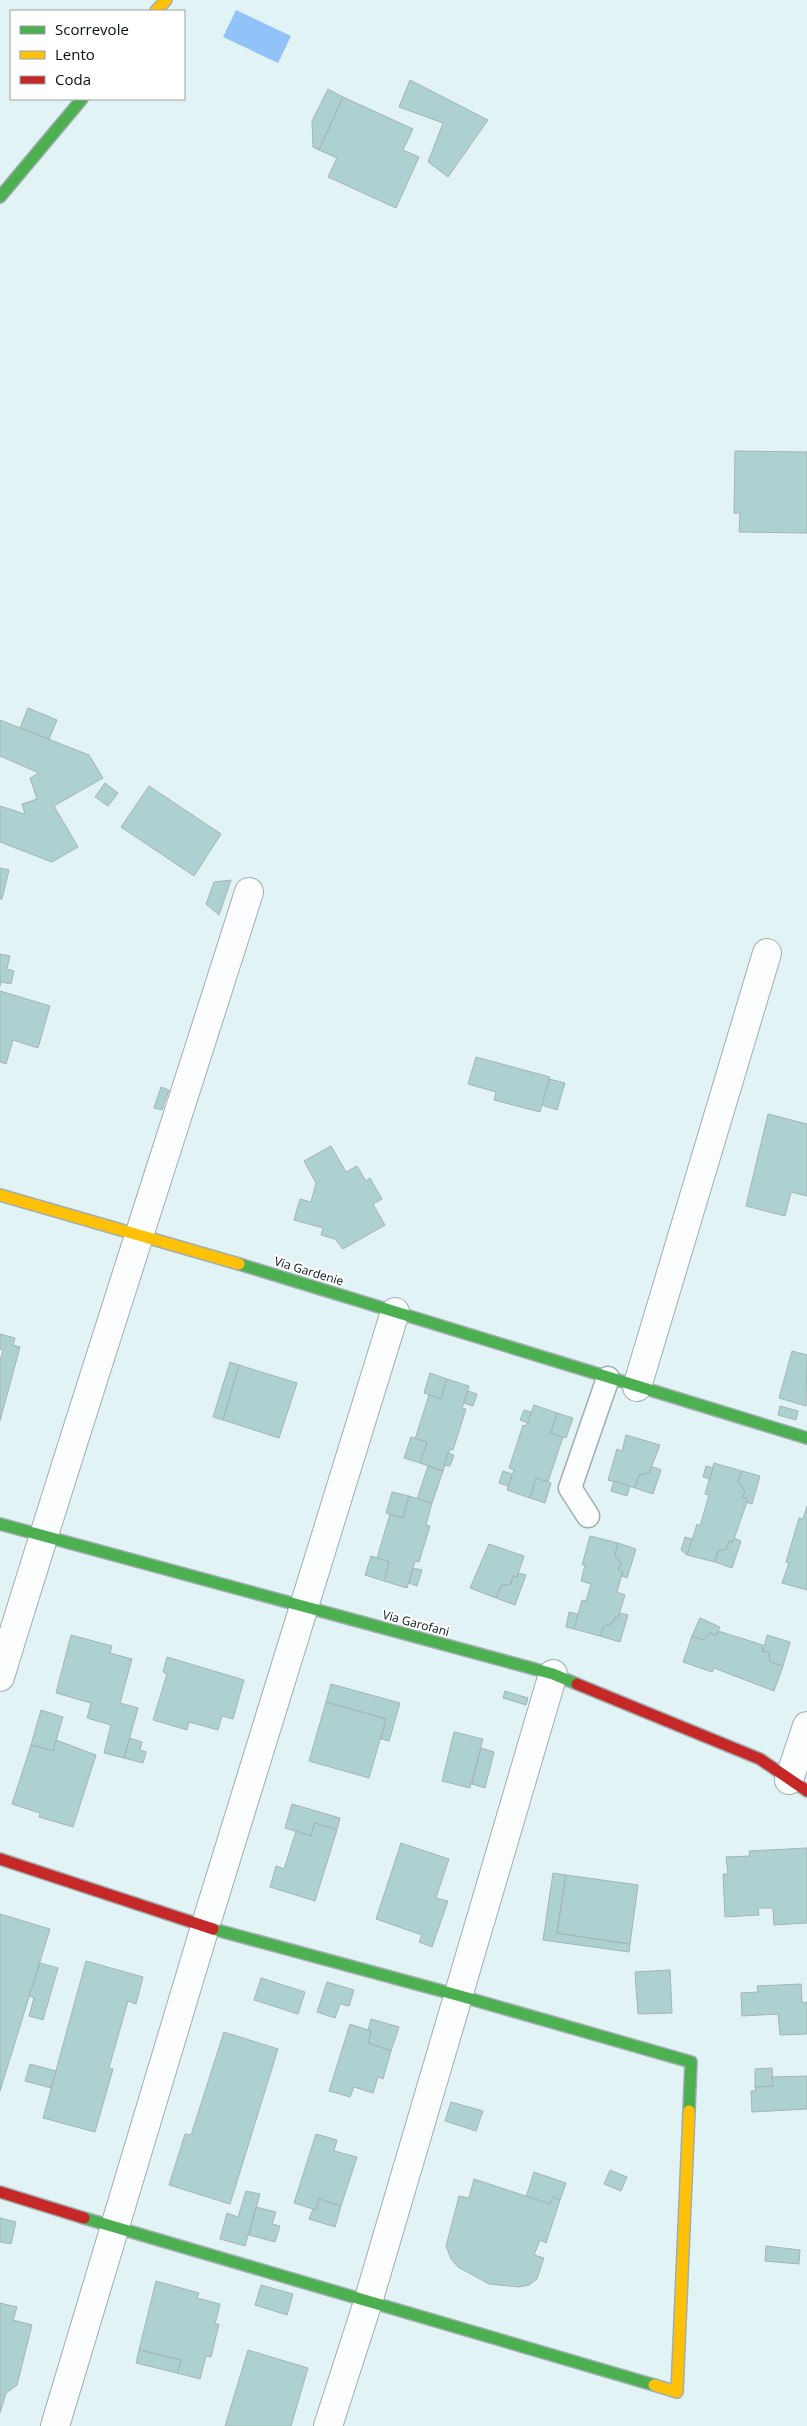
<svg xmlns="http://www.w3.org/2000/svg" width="807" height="2426" font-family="'Open Sans',sans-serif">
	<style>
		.water { fill: #91c3f8 }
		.building { fill: #acd1d0; stroke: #a6b4b5 }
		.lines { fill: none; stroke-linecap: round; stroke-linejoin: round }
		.lane-casing { stroke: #a0aeb1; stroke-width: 25 }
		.street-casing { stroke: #a0aeb1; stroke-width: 30 }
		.fast-casing { stroke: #a0aeb1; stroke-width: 14 }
		.slow-casing { stroke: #a0aeb1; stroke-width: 14 }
		.jam-casing { stroke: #a0aeb1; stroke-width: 14 }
		.lane { stroke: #fbfdfe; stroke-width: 22 }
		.street { stroke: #fbfdfe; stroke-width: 28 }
		.fast { stroke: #4caf50; stroke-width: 11 }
		.slow { stroke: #ffc107; stroke-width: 11 }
		.jam { stroke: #c62828; stroke-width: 11 }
		.labels { text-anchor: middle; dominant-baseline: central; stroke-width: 4; stroke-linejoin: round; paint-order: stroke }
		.street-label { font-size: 12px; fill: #061316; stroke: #fff }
	</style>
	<rect width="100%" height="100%" fill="#e2f3f6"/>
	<path class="water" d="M 236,10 L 291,36 L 278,63 L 223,37 Z"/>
	<g class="building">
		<path d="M 410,80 L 488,120 L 448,177 L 428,162 L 443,123 L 399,107 Z"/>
		<path d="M 328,89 L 343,97 L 319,150 L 313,147 L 312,121 Z"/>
		<path d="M 343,97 L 413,129 L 403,150 L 419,157 L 396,208 L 328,177 L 337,158 L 319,150 Z"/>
		<path d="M 735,451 L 807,452 L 807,533 L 739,532 L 740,513 L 734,513 Z"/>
		<path d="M 28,708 L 57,720 L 49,739 L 20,728 Z"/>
		<path d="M 0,720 L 89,755 L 103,778 L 54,806 L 78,847 L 52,862 L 0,842 L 0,806 L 25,814 L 22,804 L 37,799 L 30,778 L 39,773 L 0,756 Z"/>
		<path d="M 105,783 L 118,793 L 108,806 L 95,797 Z"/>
		<path d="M 149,786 L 221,834 L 194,876 L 121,827 Z"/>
		<path d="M 0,868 L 9,870 L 2,899 L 0,899 Z"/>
		<path d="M 231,880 L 219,915 L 206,904 L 214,882 Z"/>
		<path d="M 0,954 L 10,956 L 7,969 L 14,971 L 11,984 L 1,982 L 0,986 Z"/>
		<path d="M 0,991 L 50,1006 L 38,1048 L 13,1040 L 6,1064 L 0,1062 Z"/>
		<path d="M 476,1057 L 550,1077 L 540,1112 L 494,1100 L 496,1092 L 468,1084 Z"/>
		<path d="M 549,1079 L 565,1083 L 557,1110 L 542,1105 Z"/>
		<path d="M 161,1087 L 169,1090 L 162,1110 L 154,1108 Z"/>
		<path d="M 768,1114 L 807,1124 L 807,1196 L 791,1192 L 785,1216 L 746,1206 Z"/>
		<path d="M 331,1146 L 346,1172 L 357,1166 L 366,1181 L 370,1178 L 382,1199 L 373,1204 L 385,1225 L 343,1249 L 335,1239 L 321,1235 L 323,1228 L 294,1220 L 300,1199 L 311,1202 L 316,1183 L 304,1161 Z"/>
		<path d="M 0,1334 L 15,1338 L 13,1345 L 20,1347 L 0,1421 L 0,1361 L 3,1350 L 0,1349 Z"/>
		<path d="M 792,1351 L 807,1355 L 806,1406 L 779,1398 Z"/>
		<path d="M 230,1362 L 239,1365 L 223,1420 L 213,1417 Z"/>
		<path d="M 239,1365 L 297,1383 L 279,1438 L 223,1420 Z"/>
		<path d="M 430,1373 L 447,1379 L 441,1399 L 424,1393 Z"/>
		<path d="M 447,1379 L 469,1386 L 462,1408 L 466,1409 L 453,1450 L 450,1449 L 443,1471 L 420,1463 L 427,1442 L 415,1439 L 429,1395 L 441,1399 Z"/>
		<path d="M 468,1391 L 477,1394 L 473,1406 L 464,1403 Z"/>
		<path d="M 534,1405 L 557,1413 L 551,1433 L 563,1437 L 548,1482 L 536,1478 L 530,1498 L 507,1490 L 514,1470 L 509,1468 L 523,1425 L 526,1426 Z"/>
		<path d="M 780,1406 L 798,1411 L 796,1420 L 778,1415 Z"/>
		<path d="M 524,1410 L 531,1412 L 528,1423 L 520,1420 Z"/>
		<path d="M 557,1413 L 573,1418 L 566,1438 L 551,1433 Z"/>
		<path d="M 626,1435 L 660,1445 L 649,1473 L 639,1475 L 635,1488 L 608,1480 L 617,1449 L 622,1451 Z"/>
		<path d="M 411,1437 L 427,1442 L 420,1463 L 404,1458 Z"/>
		<path d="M 448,1453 L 454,1455 L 450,1466 L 444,1465 Z"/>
		<path d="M 714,1463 L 742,1471 L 738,1482 L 745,1491 L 743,1497 L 748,1499 L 733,1542 L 729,1541 L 727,1549 L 718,1551 L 715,1562 L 687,1555 L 697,1524 L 700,1526 L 709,1495 L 705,1494 Z"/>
		<path d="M 428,1466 L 443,1471 L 432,1503 L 417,1499 Z"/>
		<path d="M 651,1466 L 661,1470 L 653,1494 L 635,1488 L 639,1475 L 649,1473 Z"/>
		<path d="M 706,1466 L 713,1468 L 710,1479 L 703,1477 Z"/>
		<path d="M 503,1471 L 512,1474 L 508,1486 L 499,1483 Z"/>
		<path d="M 742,1471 L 760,1476 L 752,1504 L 746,1502 L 748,1499 L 743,1497 L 745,1491 L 738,1482 Z"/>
		<path d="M 536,1478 L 551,1483 L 545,1503 L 530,1498 Z"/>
		<path d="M 614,1481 L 630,1486 L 627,1496 L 611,1491 Z"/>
		<path d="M 392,1492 L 409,1496 L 403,1518 L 386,1513 Z"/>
		<path d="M 409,1496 L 432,1503 L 426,1525 L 430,1526 L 419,1562 L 415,1561 L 407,1588 L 384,1581 L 389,1562 L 377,1558 L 390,1514 L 403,1518 Z"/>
		<path d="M 807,1506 L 807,1590 L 782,1583 L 789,1563 L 786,1562 L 799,1518 L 803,1519 Z"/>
		<path d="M 590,1536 L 618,1543 L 615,1555 L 621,1563 L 618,1569 L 623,1571 L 617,1592 L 625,1595 L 618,1618 L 615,1617 L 613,1623 L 603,1627 L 600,1636 L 574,1629 L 582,1600 L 586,1601 L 591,1584 L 581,1581 L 585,1565 L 582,1565 Z"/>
		<path d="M 685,1537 L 692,1539 L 687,1555 L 681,1550 Z"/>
		<path d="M 734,1538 L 741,1541 L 732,1568 L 715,1562 L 718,1551 L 727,1549 L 729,1541 L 733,1542 Z"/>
		<path d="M 618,1543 L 636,1549 L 627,1578 L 622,1576 L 623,1571 L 618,1569 L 621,1563 L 615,1555 Z"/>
		<path d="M 489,1544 L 524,1556 L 517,1577 L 513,1576 L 511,1584 L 501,1586 L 496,1598 L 470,1588 Z"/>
		<path d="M 371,1556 L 389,1562 L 384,1581 L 365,1575 Z"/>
		<path d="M 413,1568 L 422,1570 L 417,1586 L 409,1583 Z"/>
		<path d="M 518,1573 L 526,1575 L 515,1605 L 496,1598 L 501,1586 L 511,1584 L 513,1576 L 517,1577 Z"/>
		<path d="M 569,1612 L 578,1614 L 574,1629 L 566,1627 Z"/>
		<path d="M 620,1613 L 628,1615 L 620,1642 L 600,1636 L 603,1627 L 613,1623 L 615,1617 L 618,1618 Z"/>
		<path d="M 700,1618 L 720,1627 L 716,1636 L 710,1633 L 703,1640 L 692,1636 Z"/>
		<path d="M 718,1631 L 763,1645 L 762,1651 L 769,1652 L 770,1662 L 783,1666 L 774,1691 L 714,1668 L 712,1672 L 683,1662 L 692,1636 L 703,1640 L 710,1633 L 716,1636 Z"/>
		<path d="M 71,1635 L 112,1646 L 110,1653 L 132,1659 L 120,1703 L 138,1708 L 124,1758 L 104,1753 L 111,1725 L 87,1718 L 91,1703 L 56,1693 Z"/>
		<path d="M 767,1635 L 790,1642 L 783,1666 L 770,1662 L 769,1652 L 763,1651 Z"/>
		<path d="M 167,1657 L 244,1680 L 233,1719 L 222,1716 L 218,1730 L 189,1722 L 187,1730 L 153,1720 L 167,1674 L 163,1672 Z"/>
		<path d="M 331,1684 L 400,1703 L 389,1741 L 381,1739 L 386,1719 L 326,1702 Z"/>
		<path d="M 505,1691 L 528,1698 L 526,1705 L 503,1698 Z"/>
		<path d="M 326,1702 L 386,1719 L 369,1778 L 309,1761 Z"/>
		<path d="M 41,1710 L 63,1717 L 53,1751 L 31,1745 Z"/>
		<path d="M 454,1732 L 483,1739 L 470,1788 L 442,1781 Z"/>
		<path d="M 130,1738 L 142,1742 L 140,1750 L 146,1752 L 143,1763 L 124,1758 Z"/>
		<path d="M 56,1740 L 96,1755 L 73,1827 L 39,1817 L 40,1813 L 12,1804 L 31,1745 L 53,1751 Z"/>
		<path d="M 481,1748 L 494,1752 L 485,1788 L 472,1784 Z"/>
		<path d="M 292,1804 L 340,1818 L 337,1830 L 315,1823 L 311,1836 L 285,1828 Z"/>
		<path d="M 315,1823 L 337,1830 L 315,1901 L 270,1887 L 276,1866 L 284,1869 L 296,1831 L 311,1836 Z"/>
		<path d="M 401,1843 L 449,1859 L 436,1898 L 448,1901 L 432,1947 L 419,1942 L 422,1935 L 376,1919 Z"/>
		<path d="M 807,1848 L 807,1923 L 774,1925 L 773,1908 L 758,1908 L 759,1915 L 725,1917 L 723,1874 L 728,1874 L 726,1857 L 750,1856 L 749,1851 Z"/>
		<path d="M 553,1873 L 566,1875 L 557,1933 L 630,1944 L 629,1952 L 543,1940 Z"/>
		<path d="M 566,1875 L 638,1885 L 630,1944 L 557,1933 Z"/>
		<path d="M 0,1914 L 50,1929 L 0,2091 Z"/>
		<path d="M 86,1961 L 143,1977 L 136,2004 L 128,2001 L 109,2068 L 113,2069 L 95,2132 L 43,2118 Z"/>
		<path d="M 40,1963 L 58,1968 L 43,2020 L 29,2016 L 34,1998 L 29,1996 Z"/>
		<path d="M 670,1970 L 672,2013 L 638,2014 L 635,1972 Z"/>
		<path d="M 261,1978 L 305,1992 L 298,2014 L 254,2000 Z"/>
		<path d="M 327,1982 L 354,1990 L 349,2006 L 340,2004 L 335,2018 L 317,2012 Z"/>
		<path d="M 801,1984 L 802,2003 L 807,2002 L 807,2034 L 780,2035 L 778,2014 L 742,2016 L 741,1993 L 758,1992 L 757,1986 Z"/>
		<path d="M 371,2019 L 399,2027 L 391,2051 L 368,2043 L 371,2031 L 368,2030 Z"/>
		<path d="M 350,2024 L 371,2031 L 368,2043 L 391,2051 L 383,2079 L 378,2077 L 373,2093 L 354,2087 L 350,2097 L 329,2091 Z"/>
		<path d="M 224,2032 L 278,2049 L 230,2204 L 169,2185 L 185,2134 L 191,2135 Z"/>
		<path d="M 30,2064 L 56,2071 L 51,2088 L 25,2081 Z"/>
		<path d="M 772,2068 L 773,2086 L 755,2087 L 755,2069 Z"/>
		<path d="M 807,2076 L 807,2109 L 752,2112 L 751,2091 L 756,2091 L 755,2087 L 773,2086 L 772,2077 Z"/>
		<path d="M 451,2102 L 483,2111 L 476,2131 L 445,2121 Z"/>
		<path d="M 316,2134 L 337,2140 L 334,2151 L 357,2157 L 341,2206 L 319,2199 L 316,2210 L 294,2203 Z"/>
		<path d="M 610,2170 L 627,2177 L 621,2191 L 604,2184 Z"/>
		<path d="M 534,2172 L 566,2183 L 560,2200 L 553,2197 L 550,2204 L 526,2197 Z"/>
		<path d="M 474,2179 L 550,2204 L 553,2197 L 560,2200 L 546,2243 L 540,2240 L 534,2255 L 544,2258 L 537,2279 L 529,2285 L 519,2287 L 489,2284 L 458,2267 L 451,2259 L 446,2246 L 459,2196 L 469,2198 Z"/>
		<path d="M 246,2191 L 260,2194 L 245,2246 L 220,2239 L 227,2213 L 238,2217 Z"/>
		<path d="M 319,2199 L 341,2206 L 335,2227 L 309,2219 L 313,2209 L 316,2210 Z"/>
		<path d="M 256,2207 L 276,2212 L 272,2224 L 280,2226 L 275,2242 L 249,2235 Z"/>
		<path d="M 0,2218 L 16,2222 L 11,2244 L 0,2242 Z"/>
		<path d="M 766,2246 L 800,2250 L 799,2264 L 765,2261 Z"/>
		<path d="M 156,2281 L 199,2293 L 197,2298 L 220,2304 L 215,2324 L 219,2324 L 211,2357 L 206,2356 L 200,2379 L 177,2373 L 181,2360 L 139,2350 Z"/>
		<path d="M 261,2285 L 293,2294 L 287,2315 L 255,2305 Z"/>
		<path d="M 0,2303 L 17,2307 L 13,2320 L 32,2325 L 17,2385 L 6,2393 L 0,2413 Z"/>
		<path d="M 139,2350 L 181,2360 L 177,2373 L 136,2363 Z"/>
		<path d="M 248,2350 L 308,2368 L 291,2426 L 225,2426 Z"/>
	</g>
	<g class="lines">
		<g class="lane-casing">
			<path id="lane" d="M 588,1516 L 570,1488 L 608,1378"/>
		</g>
		<g class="street-casing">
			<g id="street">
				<path d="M 637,1387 L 767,953"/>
				<path d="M 0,1677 C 80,1415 166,1154 249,892"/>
				<path d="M 789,1780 L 807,1726"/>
				<path d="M 55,2426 L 205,1927 L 395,1312"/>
				<path d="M 328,2426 L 368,2302 L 553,1674"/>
			</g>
		</g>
		<g class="fast-casing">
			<g id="fast">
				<path d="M 0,197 L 82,99"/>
				<path d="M 239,1264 L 807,1438"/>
				<path d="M 0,1524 L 553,1674 L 577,1684"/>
				<path d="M 213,1929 L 457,1995 L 691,2062 L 689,2111"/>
				<path d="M 84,2218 L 654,2385"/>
			</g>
		</g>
		<g class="slow-casing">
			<g id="slow">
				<path d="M 156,11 L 166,0"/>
				<path d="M 0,1195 L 239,1264"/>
				<path d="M 654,2385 L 677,2392 L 689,2111"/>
			</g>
		</g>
		<g class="jam-casing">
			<g id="jam">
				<path d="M 577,1684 L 760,1759 L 807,1791"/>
				<path d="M 0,1859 L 213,1929"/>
				<path d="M 0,2192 L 84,2218"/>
			</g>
		</g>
		<use href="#lane" class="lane"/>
		<use href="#street" class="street"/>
		<use href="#fast" class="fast"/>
		<use href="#slow" class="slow"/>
		<use href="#jam" class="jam"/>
	</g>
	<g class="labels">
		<g class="street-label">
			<text transform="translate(309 1271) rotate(17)">Via Gardenie</text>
			<text transform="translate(416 1623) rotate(15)">Via Garofani</text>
		</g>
	</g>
	<rect x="10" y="10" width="175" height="90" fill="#ffffff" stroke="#9ba1a2"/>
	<rect x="20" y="26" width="25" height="8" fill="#4caf50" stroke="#9ba1a2"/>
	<text x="55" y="35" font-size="15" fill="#061316">Scorrevole</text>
	<rect x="20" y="51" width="25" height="8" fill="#ffc107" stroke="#9ba1a2"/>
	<text x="55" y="60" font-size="15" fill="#061316">Lento</text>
	<rect x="20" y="76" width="25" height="8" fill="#c62828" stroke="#9ba1a2"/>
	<text x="55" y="85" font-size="15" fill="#061316">Coda</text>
</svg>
